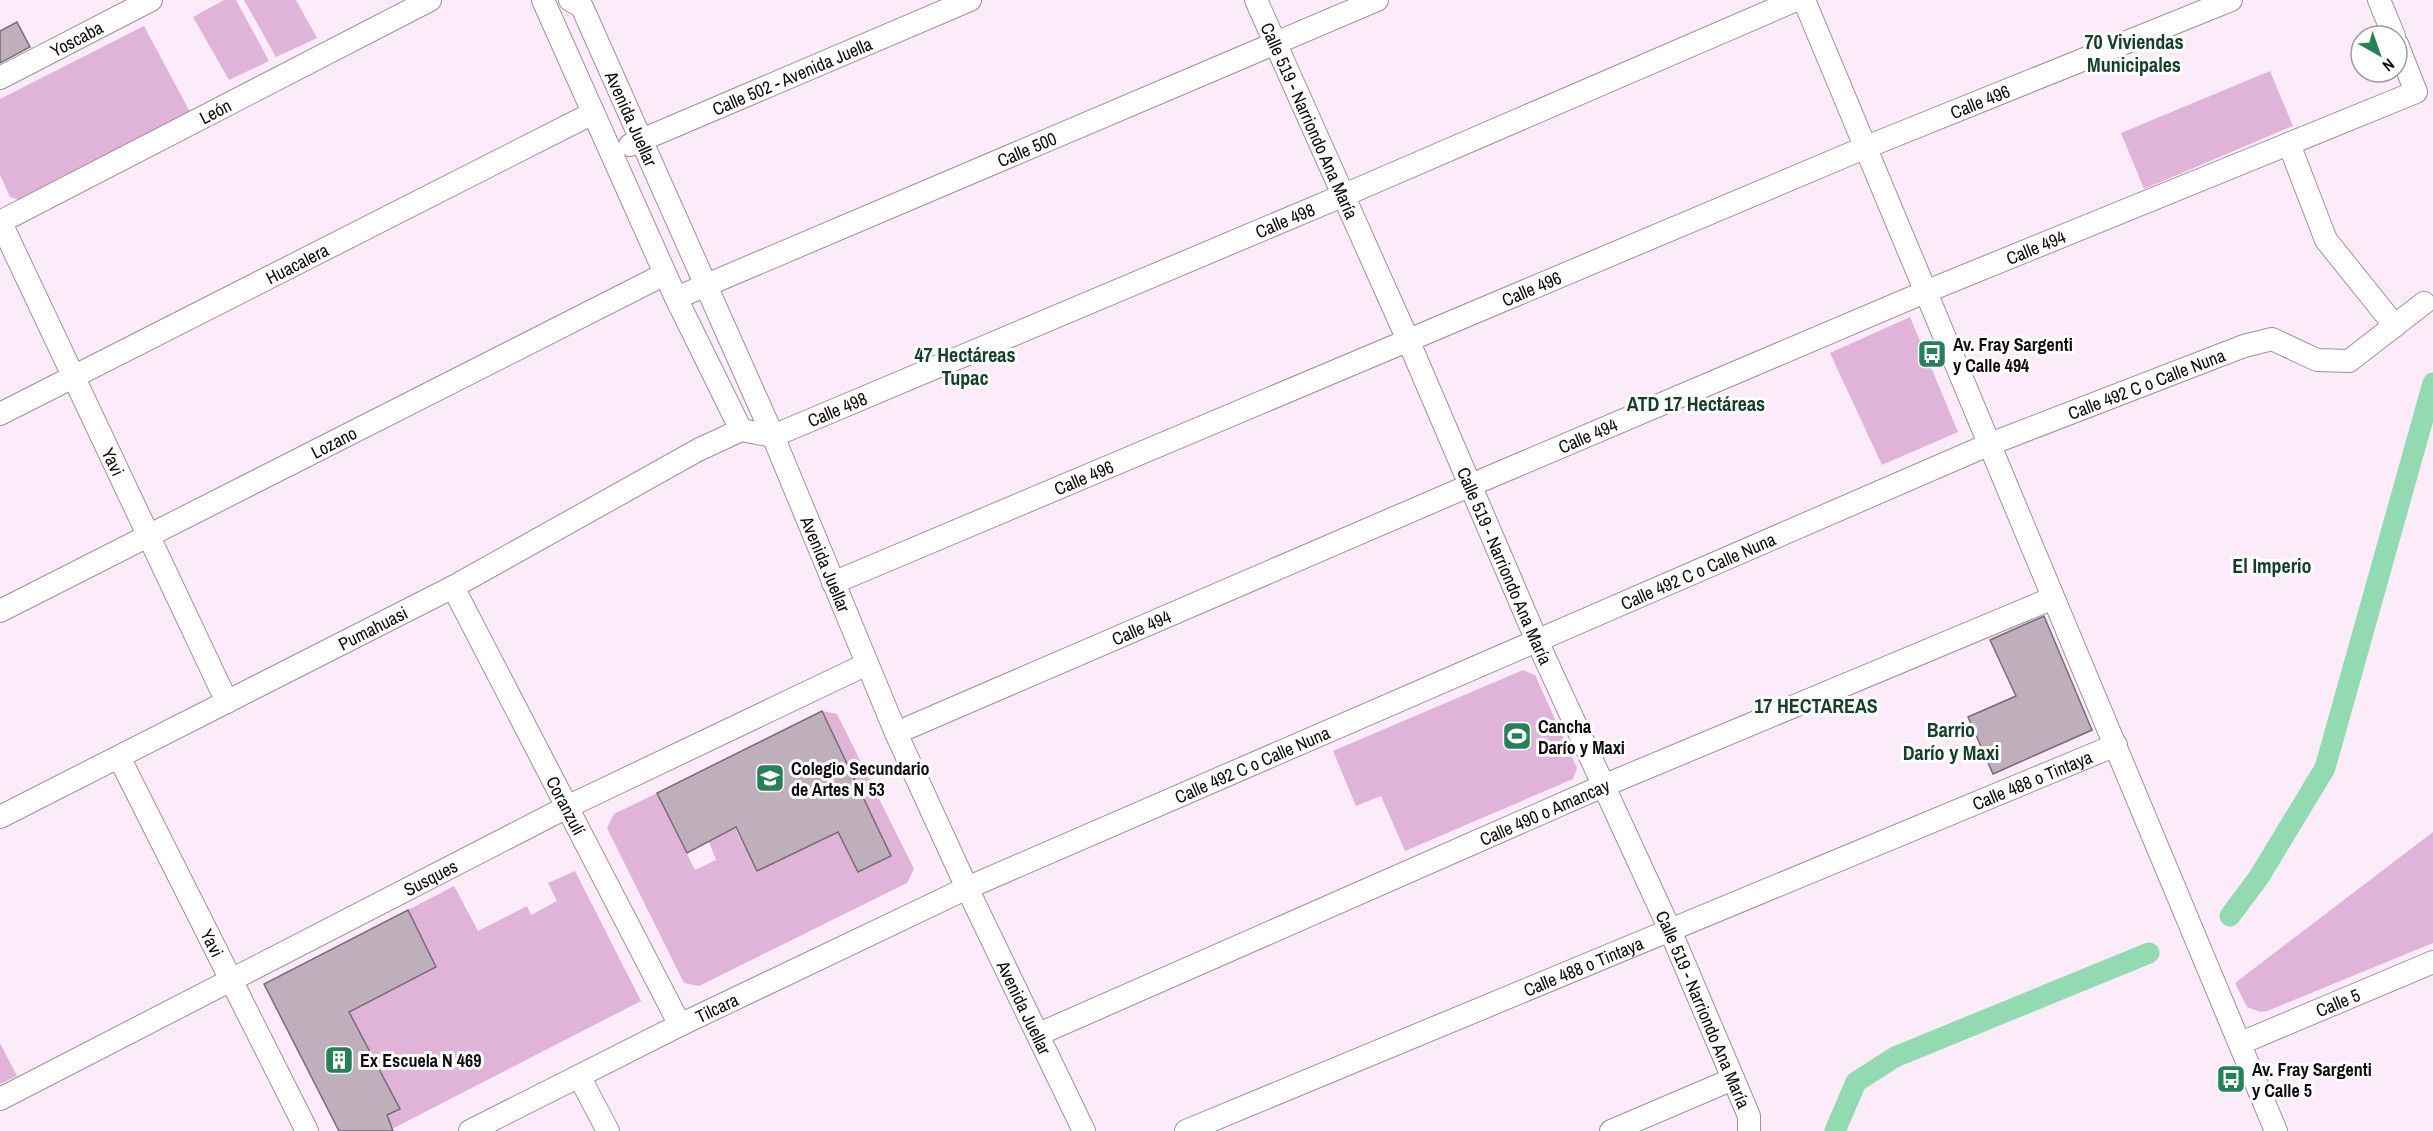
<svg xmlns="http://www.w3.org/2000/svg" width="2433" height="1131" font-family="'Archivo Narrow',sans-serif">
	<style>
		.green { fill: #e0b4d9 }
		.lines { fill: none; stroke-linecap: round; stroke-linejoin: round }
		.canal { stroke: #92dab2; stroke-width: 21 }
		.building { fill: #beafbb; stroke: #786a76; stroke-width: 1.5 }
		.minor-casing { stroke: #9f909c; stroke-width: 24 }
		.minor { stroke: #fff; stroke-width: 22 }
		.labels { text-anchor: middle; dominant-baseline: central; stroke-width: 6; stroke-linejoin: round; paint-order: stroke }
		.street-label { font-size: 18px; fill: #100b0f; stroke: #fff }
		.poi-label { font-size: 18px; font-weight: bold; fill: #100b0f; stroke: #fff; text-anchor: start }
		.neighbourhood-label { font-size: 20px; font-weight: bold; fill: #143f2a; stroke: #fff }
	</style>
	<rect width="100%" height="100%" fill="#fcecf9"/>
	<g class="green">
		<path d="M 224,0 L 236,0 L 269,61 L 229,80 L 193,17 Z"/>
		<path d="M 244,0 L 296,0 L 317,38 L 276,57 Z"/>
		<path d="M 144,26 L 191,114 L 22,201 L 10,197 L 0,175 L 0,99 Z"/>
		<path d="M 2270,71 L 2293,126 L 2144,189 L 2121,133 Z"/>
		<path d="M 1910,317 L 1958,432 L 1882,465 L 1830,353 Z"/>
		<path d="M 1523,670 L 1535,675 L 1577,768 L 1573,779 L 1405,851 L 1381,796 L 1356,806 L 1333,751 Z"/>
		<path d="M 822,711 L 837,714 L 914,869 L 907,883 L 699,986 L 684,983 L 607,828 L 614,814 L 657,793 L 695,870 L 716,860 L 709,842 L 735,828 L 757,871 L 838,832 L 858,872 L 891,856 Z"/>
		<path d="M 2433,832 L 2433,943 L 2267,1011 L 2260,1012 L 2247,1007 L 2235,983 Z"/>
		<path d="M 575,871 L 641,1001 L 392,1129 L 387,1115 L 400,1109 L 349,1012 L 436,967 L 408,910 L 454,886 L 478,931 L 527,906 L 531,915 L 557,901 L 548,883 Z"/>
		<path d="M 0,1043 L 17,1076 L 0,1084 Z"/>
	</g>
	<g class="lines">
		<g class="canal">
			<path d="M 2230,916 L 2259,877 L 2325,768 L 2433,383"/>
			<path d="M 1835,1131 L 1856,1082 L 1895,1057 L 2149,953"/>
		</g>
	</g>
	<g class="building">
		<path d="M 17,22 L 30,47 L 0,63 L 0,31 Z"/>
		<path d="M 2044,616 L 2092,730 L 1993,774 L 1968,717 L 2016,696 L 1990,640 Z"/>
		<path d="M 822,711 L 891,856 L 858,872 L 838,832 L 757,871 L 736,827 L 687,853 L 657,793 Z"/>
		<path d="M 408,910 L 436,967 L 349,1012 L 400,1109 L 387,1115 L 393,1131 L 339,1131 L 264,984 Z"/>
	</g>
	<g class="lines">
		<g class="minor-casing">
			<g id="minor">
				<path d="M 543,0 L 676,298 L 741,430"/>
				<path id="s1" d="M 570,0 L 582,7 L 773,436 L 896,733 L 967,888 L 1084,1131"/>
				<path id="s2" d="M 1256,0 L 1408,340 L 1537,641 L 1670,930 L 1749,1116 L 1749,1131"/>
				<path d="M 1804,0 L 2276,1131"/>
				<path d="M 2379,0 L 2394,36"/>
				<path id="s3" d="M 0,78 L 151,0"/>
				<path d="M 2289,144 L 2326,240 L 2395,326"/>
				<path id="s4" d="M 630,145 L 970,0"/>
				<path id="s5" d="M 0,221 L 227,702"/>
				<path id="s6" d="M 0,222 L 430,0"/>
				<path id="s7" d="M 676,298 L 1377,0"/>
				<path id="s8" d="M 0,414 L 593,113"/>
				<path id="s9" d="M 741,430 L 773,436 L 1342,196 L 1796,0"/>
				<path id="s10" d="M 833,583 L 1864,148 L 2231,0"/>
				<path id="s11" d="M 453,587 L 680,1025"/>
				<path id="s12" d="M 0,611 L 665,274"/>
				<path id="s13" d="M 896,733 L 1471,485 L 1925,292 L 2416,92 L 2397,44"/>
				<path id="s14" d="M 119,757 L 307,1131"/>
				<path id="s15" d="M 0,817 L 453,587 L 698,450 L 741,430"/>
				<path id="s16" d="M 1039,1034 L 1603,786 L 2053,598"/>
				<path id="s17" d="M 2241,1043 L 2433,962"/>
				<path d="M 579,1076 L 608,1131"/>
				<path id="s18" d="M 0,1099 L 567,807 L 867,664"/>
				<path id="s19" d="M 470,1131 L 680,1025 L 967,888 L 1990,444 L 2244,346 L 2272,339 L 2317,360 L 2349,361 L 2424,303"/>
				<path id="s20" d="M 1186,1131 L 2116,745"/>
				<path d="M 1611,1131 L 1733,1079"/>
			</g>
		</g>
		<use href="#minor" class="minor"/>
	</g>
	<defs>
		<g id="bus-square" transform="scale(1.5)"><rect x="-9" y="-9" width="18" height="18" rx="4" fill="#258157" stroke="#fff"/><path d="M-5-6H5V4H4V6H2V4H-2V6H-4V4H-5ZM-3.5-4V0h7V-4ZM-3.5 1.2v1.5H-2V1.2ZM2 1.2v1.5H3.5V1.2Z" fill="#fff"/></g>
		<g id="stadium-square" transform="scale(1.5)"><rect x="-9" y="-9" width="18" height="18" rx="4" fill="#258157" stroke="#fff"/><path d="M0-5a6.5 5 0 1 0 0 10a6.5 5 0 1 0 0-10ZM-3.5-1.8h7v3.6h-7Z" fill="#fff"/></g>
		<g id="school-square" transform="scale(1.5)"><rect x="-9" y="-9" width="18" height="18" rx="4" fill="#258157" stroke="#fff"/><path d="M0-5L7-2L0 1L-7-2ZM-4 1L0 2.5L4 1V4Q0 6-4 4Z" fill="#fff"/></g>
		<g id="building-square" transform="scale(1.5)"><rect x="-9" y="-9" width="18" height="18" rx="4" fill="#258157" stroke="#fff"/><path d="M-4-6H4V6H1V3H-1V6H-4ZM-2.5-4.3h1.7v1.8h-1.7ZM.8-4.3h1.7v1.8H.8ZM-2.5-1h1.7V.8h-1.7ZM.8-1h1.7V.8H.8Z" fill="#fff"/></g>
	</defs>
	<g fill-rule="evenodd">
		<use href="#bus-square" x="1932" y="354"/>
		<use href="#stadium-square" x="1517" y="736"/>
		<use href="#school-square" x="770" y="778"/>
		<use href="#building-square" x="339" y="1060"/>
		<use href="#bus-square" x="2231" y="1079"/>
	</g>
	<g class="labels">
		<g class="street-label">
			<text stroke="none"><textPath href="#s3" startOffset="86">Yoscaba</textPath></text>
			<text stroke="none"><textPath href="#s4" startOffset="176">Calle 502 - Avenida Juella</textPath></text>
			<text stroke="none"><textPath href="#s10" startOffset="1244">Calle 496</textPath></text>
			<text stroke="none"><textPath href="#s6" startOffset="242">León</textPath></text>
			<text stroke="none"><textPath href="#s1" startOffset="136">Avenida Juellar</textPath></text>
			<text stroke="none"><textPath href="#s2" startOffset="132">Calle 519 - Narriondo Ana María</textPath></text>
			<text stroke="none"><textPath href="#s7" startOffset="381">Calle 500</textPath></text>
			<text stroke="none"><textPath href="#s9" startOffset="588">Calle 498</textPath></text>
			<text stroke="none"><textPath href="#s13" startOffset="1239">Calle 494</textPath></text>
			<text stroke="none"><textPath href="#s8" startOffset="333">Huacalera</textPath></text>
			<text stroke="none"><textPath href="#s10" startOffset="758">Calle 496</textPath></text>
			<text stroke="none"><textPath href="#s19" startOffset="1836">Calle 492 C o Calle Nuna</textPath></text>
			<text stroke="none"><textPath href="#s9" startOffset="102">Calle 498</textPath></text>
			<text stroke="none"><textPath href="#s13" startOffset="753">Calle 494</textPath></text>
			<text stroke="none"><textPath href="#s12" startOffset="374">Lozano</textPath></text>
			<text stroke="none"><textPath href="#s5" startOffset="266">Yavi</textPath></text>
			<text stroke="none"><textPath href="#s10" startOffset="272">Calle 496</textPath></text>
			<text stroke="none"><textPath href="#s1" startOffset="622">Avenida Juellar</textPath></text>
			<text stroke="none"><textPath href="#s2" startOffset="618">Calle 519 - Narriondo Ana María</textPath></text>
			<text stroke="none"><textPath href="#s19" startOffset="1350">Calle 492 C o Calle Nuna</textPath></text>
			<text stroke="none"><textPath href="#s13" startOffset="267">Calle 494</textPath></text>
			<text stroke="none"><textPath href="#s15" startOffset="418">Pumahuasi</textPath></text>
			<text stroke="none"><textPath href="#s19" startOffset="864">Calle 492 C o Calle Nuna</textPath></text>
			<text stroke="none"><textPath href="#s20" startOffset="916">Calle 488 o Tintaya</textPath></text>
			<text stroke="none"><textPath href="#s11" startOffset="246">Coranzulí</textPath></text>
			<text stroke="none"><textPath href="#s16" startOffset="552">Calle 490 o Amancay</textPath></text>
			<text stroke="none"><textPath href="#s18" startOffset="484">Susques</textPath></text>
			<text stroke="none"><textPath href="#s14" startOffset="208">Yavi</textPath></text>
			<text stroke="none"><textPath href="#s20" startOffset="430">Calle 488 o Tintaya</textPath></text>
			<text stroke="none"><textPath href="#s17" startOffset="105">Calle 5</textPath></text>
			<text stroke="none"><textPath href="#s19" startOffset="276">Tilcara</textPath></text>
			<text stroke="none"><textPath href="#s1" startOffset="1108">Avenida Juellar</textPath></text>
			<text stroke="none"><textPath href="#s2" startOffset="1104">Calle 519 - Narriondo Ana María</textPath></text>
		</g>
		<g class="poi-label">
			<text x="1953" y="344">Av. Fray Sargenti<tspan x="1953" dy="21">y Calle 494</tspan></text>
			<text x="1538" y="726">Cancha<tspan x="1538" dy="21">Darío y Maxi</tspan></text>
			<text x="791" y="768">Colegio Secundario<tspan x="791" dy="21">de Artes N 53</tspan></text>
			<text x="360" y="1060">Ex Escuela N 469</text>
			<text x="2252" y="1069">Av. Fray Sargenti<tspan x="2252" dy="21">y Calle 5</tspan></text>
		</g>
		<g class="neighbourhood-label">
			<text x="2134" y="41">70 Viviendas<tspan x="2134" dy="23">Municipales</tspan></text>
			<text x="965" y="354">47 Hectáreas<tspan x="965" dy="23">Tupac</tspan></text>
			<text x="1696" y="403">ATD 17 Hectáreas</text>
			<text x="2272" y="565">El Imperio</text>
			<text x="1816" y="705">17 HECTAREAS</text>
			<text x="1951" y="729">Barrio<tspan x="1951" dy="23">Darío y Maxi</tspan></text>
		</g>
	</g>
	<g transform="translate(2379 54) rotate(140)"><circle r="28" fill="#ffffff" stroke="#9f9d9f" stroke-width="1.5"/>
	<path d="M0-4.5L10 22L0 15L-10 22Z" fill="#258157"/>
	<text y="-9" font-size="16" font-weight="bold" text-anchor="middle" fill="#100b0f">N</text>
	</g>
</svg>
